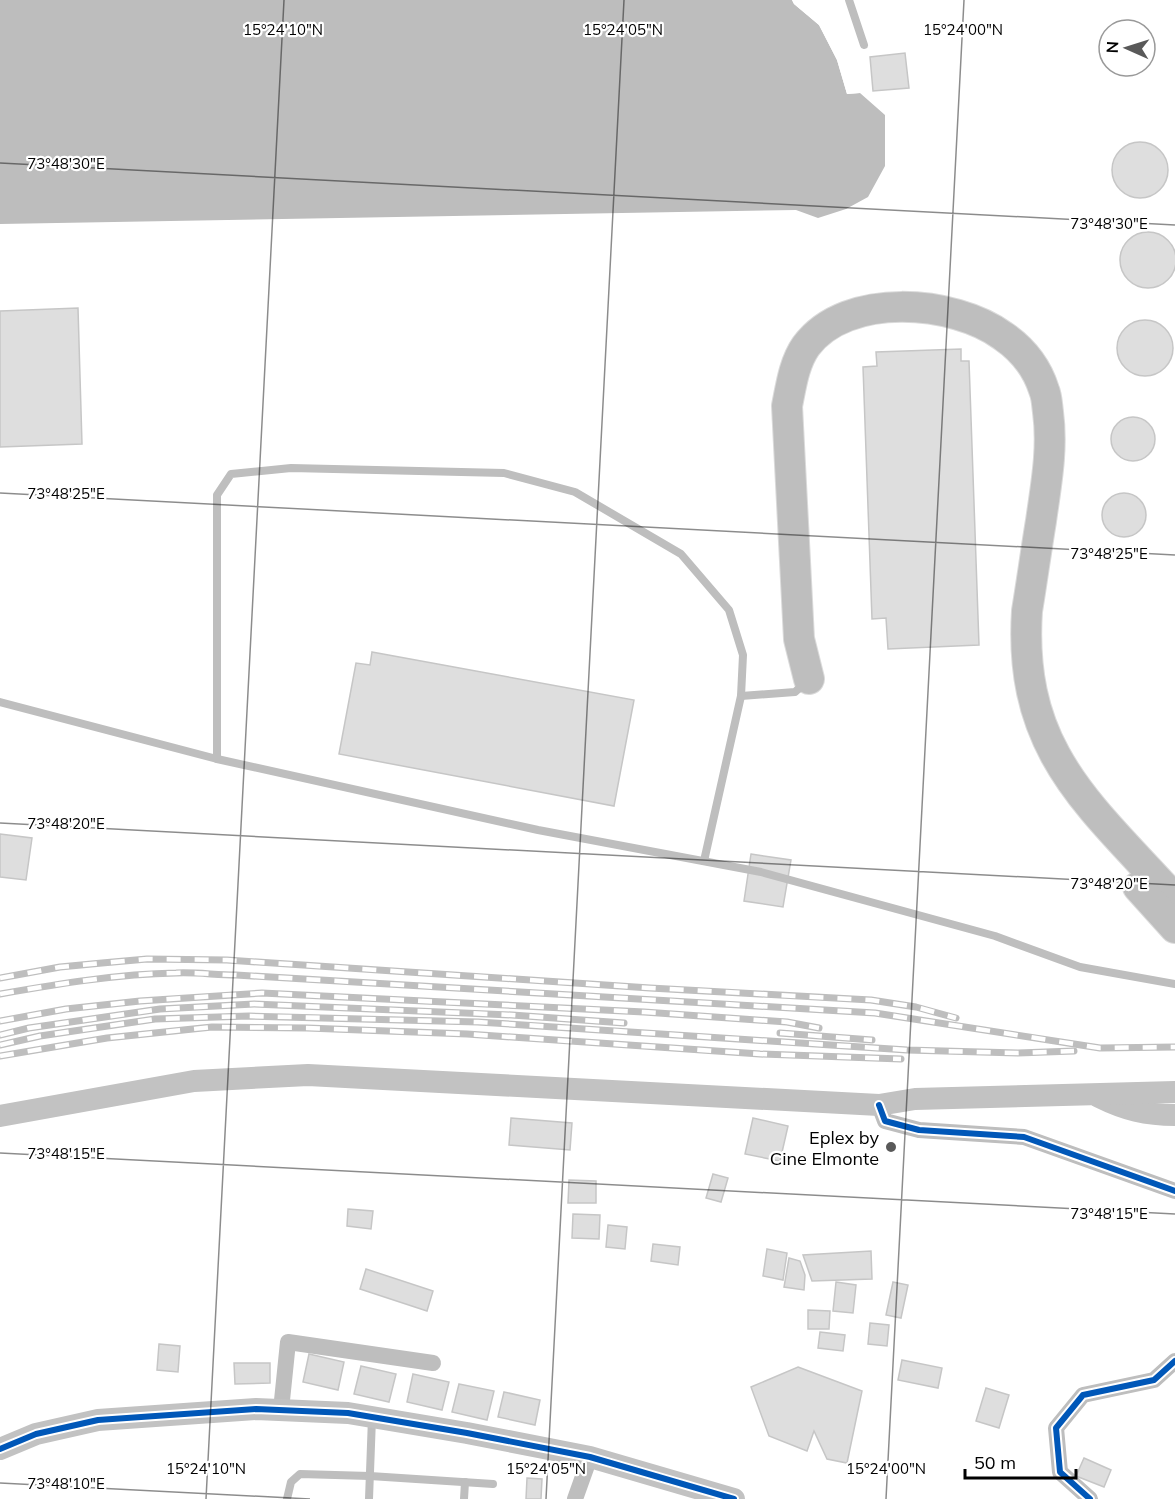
<svg xmlns="http://www.w3.org/2000/svg" width="1175" height="1499" font-family="Mulish,sans-serif">
	<style>
		.water { fill: #bdbdbd }
		.pier { fill: #fff }
		.building { fill: #dedede; stroke: #c6c6c6; stroke-width: 1.5 }
		.lines { fill: none; stroke-linecap: round; stroke-linejoin: round }
		.highway-casing { stroke: #dbdbdb; stroke-width: 32 }
		.lane { stroke: #bebebe; stroke-width: 8 }
		.street { stroke: #bebebe; stroke-width: 16 }
		.secondary { stroke: #c2c2c2; stroke-width: 22 }
		.highway { stroke: #bebebe; stroke-width: 30 }
		.rail-casing { stroke: #bebebe; stroke-width: 7 }
		.rail { stroke: #fff; stroke-width: 4.5; stroke-dasharray: 14; stroke-linecap: butt }
		.cycleway-casing { stroke: #fff; stroke-width: 10 }
		.cycleway { stroke: #0057b8; stroke-width: 6 }
		.ticks { fill: none; stroke: #000; stroke-width: 1.5; stroke-opacity: 0.45 }
		.poi-dot { fill: #595959; stroke: #fff; stroke-width: 2 }
		.labels { text-anchor: middle; dominant-baseline: central; stroke-width: 4.5; stroke-linejoin: round; paint-order: stroke }
		.poi-label { font-size: 18px; fill: #000; stroke: #fff; text-anchor: end }
		.ticks-label { font-size: 15px; text-anchor: middle; fill: #000; stroke: #fff; stroke-width: 4.5; stroke-linejoin: round; paint-order: stroke }
	</style>
	<rect width="100%" height="100%" fill="#fff"/>
	<path class="water" d="M 0,0 L 792,0 L 794,4 L 819,25 L 837,60 L 847,94 L 860,93 L 885,115 L 885,166 L 868,197 L 846,209 L 818,218 L 796,210 L 0,224 Z"/>
	<path class="pier" d="M 792,0 L 796,0 L 821,23 L 839,59 L 849,91 L 859,90 L 860,93 L 847,94 L 837,60 L 819,25 L 794,4 Z"/>
	<g class="building">
		<path d="M 905,53 L 909,88 L 873,91 L 870,57 Z"/>
		<circle cx="1140" cy="170" r="28"/>
		<circle cx="1148" cy="260" r="28"/>
		<path d="M 78,308 L 82,444 L 0,447 L 0,311 Z"/>
		<circle cx="1145" cy="348" r="28"/>
		<path d="M 961,349 L 961,361 L 969,361 L 979,645 L 888,649 L 886,618 L 872,619 L 863,367 L 877,366 L 876,352 Z"/>
		<circle cx="1133" cy="439" r="22"/>
		<circle cx="1124" cy="515" r="22"/>
		<path d="M 372,652 L 634,700 L 614,806 L 339,754 L 356,663 L 370,665 Z"/>
		<path d="M 0,834 L 32,838 L 26,880 L 0,877 Z"/>
		<path d="M 751,854 L 791,860 L 783,907 L 744,901 Z"/>
		<path d="M 511,1118 L 572,1123 L 570,1150 L 509,1145 Z"/>
		<path d="M 753,1118 L 788,1126 L 780,1161 L 745,1154 Z"/>
		<path d="M 713,1174 L 728,1178 L 721,1202 L 706,1198 Z"/>
		<path d="M 569,1180 L 596,1181 L 596,1203 L 568,1203 Z"/>
		<path d="M 348,1209 L 373,1211 L 371,1229 L 347,1226 Z"/>
		<path d="M 573,1214 L 600,1215 L 599,1239 L 572,1238 Z"/>
		<path d="M 608,1225 L 627,1227 L 625,1249 L 606,1247 Z"/>
		<path d="M 653,1244 L 680,1247 L 678,1265 L 651,1261 Z"/>
		<path d="M 767,1249 L 787,1253 L 783,1280 L 763,1276 Z"/>
		<path d="M 871,1251 L 872,1279 L 812,1281 L 803,1255 Z"/>
		<path d="M 789,1258 L 800,1261 L 805,1275 L 804,1290 L 784,1287 Z"/>
		<path d="M 366,1269 L 433,1291 L 427,1311 L 360,1289 Z"/>
		<path d="M 836,1282 L 856,1285 L 853,1313 L 833,1311 Z"/>
		<path d="M 893,1282 L 908,1285 L 901,1318 L 886,1315 Z"/>
		<path d="M 808,1310 L 830,1311 L 829,1329 L 808,1329 Z"/>
		<path d="M 870,1323 L 889,1325 L 887,1346 L 868,1344 Z"/>
		<path d="M 820,1332 L 845,1335 L 843,1351 L 818,1348 Z"/>
		<path d="M 159,1344 L 180,1346 L 178,1372 L 157,1370 Z"/>
		<path d="M 309,1354 L 344,1362 L 338,1390 L 303,1382 Z"/>
		<path d="M 902,1360 L 942,1368 L 938,1388 L 898,1380 Z"/>
		<path d="M 234,1363 L 270,1363 L 270,1383 L 235,1384 Z"/>
		<path d="M 361,1366 L 396,1374 L 389,1402 L 354,1394 Z"/>
		<path d="M 798,1367 L 862,1391 L 847,1463 L 827,1459 L 814,1431 L 807,1451 L 769,1436 L 751,1387 Z"/>
		<path d="M 413,1374 L 449,1382 L 442,1410 L 407,1402 Z"/>
		<path d="M 459,1384 L 494,1391 L 487,1420 L 452,1412 Z"/>
		<path d="M 986,1388 L 1009,1395 L 999,1428 L 976,1421 Z"/>
		<path d="M 504,1392 L 540,1400 L 535,1425 L 498,1417 Z"/>
		<path d="M 1084,1458 L 1111,1470 L 1104,1487 L 1076,1476 Z"/>
		<path d="M 527,1478 L 542,1479 L 541,1499 L 526,1499 Z"/>
	</g>
	<g class="lines">
		<g class="highway-casing">
			<g id="highway">
				<path d="M 809,679 L 799,639 L 787,406 C 791,386 794,363 806,346 C 847,291 954,300 1003,336 C 1022,349 1037,368 1044,390 C 1047,397 1047,405 1048,412 C 1053,449 1046,485 1041,521 C 1036,551 1032,581 1027,611 C 1018,751 1089,804 1175,899"/>
				<path d="M 1138,887 L 1175,928"/>
			</g>
		</g>
		<g class="lane">
			<path d="M 849,0 L 864,45"/>
			<path d="M 741,696 L 795,692 L 805,683"/>
			<path d="M 0,702 L 217,759 L 538,830 L 761,872 L 995,936 L 1080,967 L 1175,984"/>
			<path d="M 217,759 L 217,495 L 231,474 L 291,468 L 504,473 L 575,492 L 681,554 L 729,610 L 743,655 L 741,696 L 704,861"/>
			<path d="M 287,1499 L 291,1482 L 300,1474 L 370,1476 L 493,1484"/>
			<path d="M 369,1499 L 372,1418"/>
			<path d="M 464,1499 L 465,1482"/>
		</g>
		<g class="street">
			<path d="M 879,1105 L 885,1121 L 919,1130 L 1024,1137 L 1175,1191"/>
			<path d="M 281,1410 L 288,1342 L 433,1363"/>
			<path d="M 575,1499 L 590,1457"/>
			<path d="M 1090,1499 L 1060,1472 L 1056,1428 L 1083,1395 L 1154,1380 L 1175,1361"/>
		</g>
		<g class="secondary">
			<path d="M 1099,1097 C 1125,1110 1146,1115 1175,1115"/>
			<path d="M 0,1116 L 194,1081 L 308,1075 L 879,1105 L 915,1099 L 1175,1092"/>
			<path d="M 0,1449 L 36,1434 L 98,1420 L 256,1409 L 348,1413 L 467,1433 L 590,1457 L 734,1499"/>
		</g>
		<use href="#highway" class="highway"/>
		<g class="rail-casing">
			<g id="rail">
				<path d="M 0,978 L 60,967 L 102,963 L 147,959 L 227,960 L 650,988 L 871,1000 L 916,1007 L 956,1018"/>
				<path d="M 0,994 C 58,984 117,974 176,973 C 196,972 216,975 236,975 L 875,1013 L 1100,1048 L 1175,1047"/>
				<path d="M 0,1021 L 66,1009 L 140,1001 L 262,993 L 644,1012 L 787,1022 L 819,1028"/>
				<path d="M 780,1033 L 872,1040"/>
				<path d="M 0,1035 L 29,1028 L 160,1009 L 254,1004 L 512,1015 L 624,1023"/>
				<path d="M 0,1045 L 40,1036 L 155,1019 L 249,1016 L 478,1022 L 907,1050 L 1018,1053 L 1074,1051"/>
				<path d="M 0,1056 L 107,1038 L 212,1027 L 307,1028 L 467,1034 L 760,1054 L 901,1059"/>
			</g>
		</g>
		<use href="#rail" class="rail"/>
		<g class="cycleway-casing">
			<g id="cycleway">
				<path d="M 879,1105 L 885,1121 L 919,1130 L 1024,1137 L 1175,1191"/>
				<path d="M 0,1449 L 36,1434 L 98,1420 L 256,1409 L 348,1413 L 467,1433 L 590,1457 L 734,1499"/>
				<path d="M 1090,1499 L 1060,1472 L 1056,1428 L 1083,1395 L 1154,1380 L 1175,1361"/>
			</g>
		</g>
		<use href="#cycleway" class="cycleway"/>
	</g>
	<path class="ticks" d="M 0,163 L 1175,225M 0,493 L 1175,555M 0,823 L 1175,885M 0,1153 L 1175,1214M 0,1483 L 310,1499M 206,1499 L 284,0M 546,1499 L 624,0M 886,1499 L 964,0"/>
	<circle class="poi-dot" cx="891" cy="1147" r="6"/>
	<g class="labels">
		<g class="poi-label">
			<text x="879" y="1137">Eplex by<tspan x="879" dy="21">Cine Elmonte</tspan></text>
		</g>
	</g>
	<g class="ticks-label">
		<text x="283" y="35">15°24'10"N</text>
		<text x="623" y="35">15°24'05"N</text>
		<text x="963" y="35">15°24'00"N</text>
		<text x="66" y="169">73°48'30"E</text>
		<text x="1109" y="229">73°48'30"E</text>
		<text x="66" y="499">73°48'25"E</text>
		<text x="1109" y="559">73°48'25"E</text>
		<text x="66" y="829">73°48'20"E</text>
		<text x="1109" y="889">73°48'20"E</text>
		<text x="66" y="1159">73°48'15"E</text>
		<text x="1109" y="1219">73°48'15"E</text>
		<text x="206" y="1474">15°24'10"N</text>
		<text x="546" y="1474">15°24'05"N</text>
		<text x="886" y="1474">15°24'00"N</text>
		<text x="66" y="1489">73°48'10"E</text>
	</g>
	<g transform="translate(1127 48) rotate(273)"><circle r="28" fill="#ffffff" stroke="#999999" stroke-width="1.5"/>
	<path d="M0-4.5L10 22L0 15L-10 22Z" fill="#595959"/>
	<text y="-9" font-size="16" font-weight="bold" text-anchor="middle" fill="#000000">N</text>
	</g>
	<path d="M965 1469v9h111v-9" fill="none" stroke="#000000" stroke-width="3"/>
	<text x="974" y="1469" font-size="18" fill="#000000" stroke="#ffffff" stroke-width="4.5" paint-order="stroke">50 m</text>
</svg>
